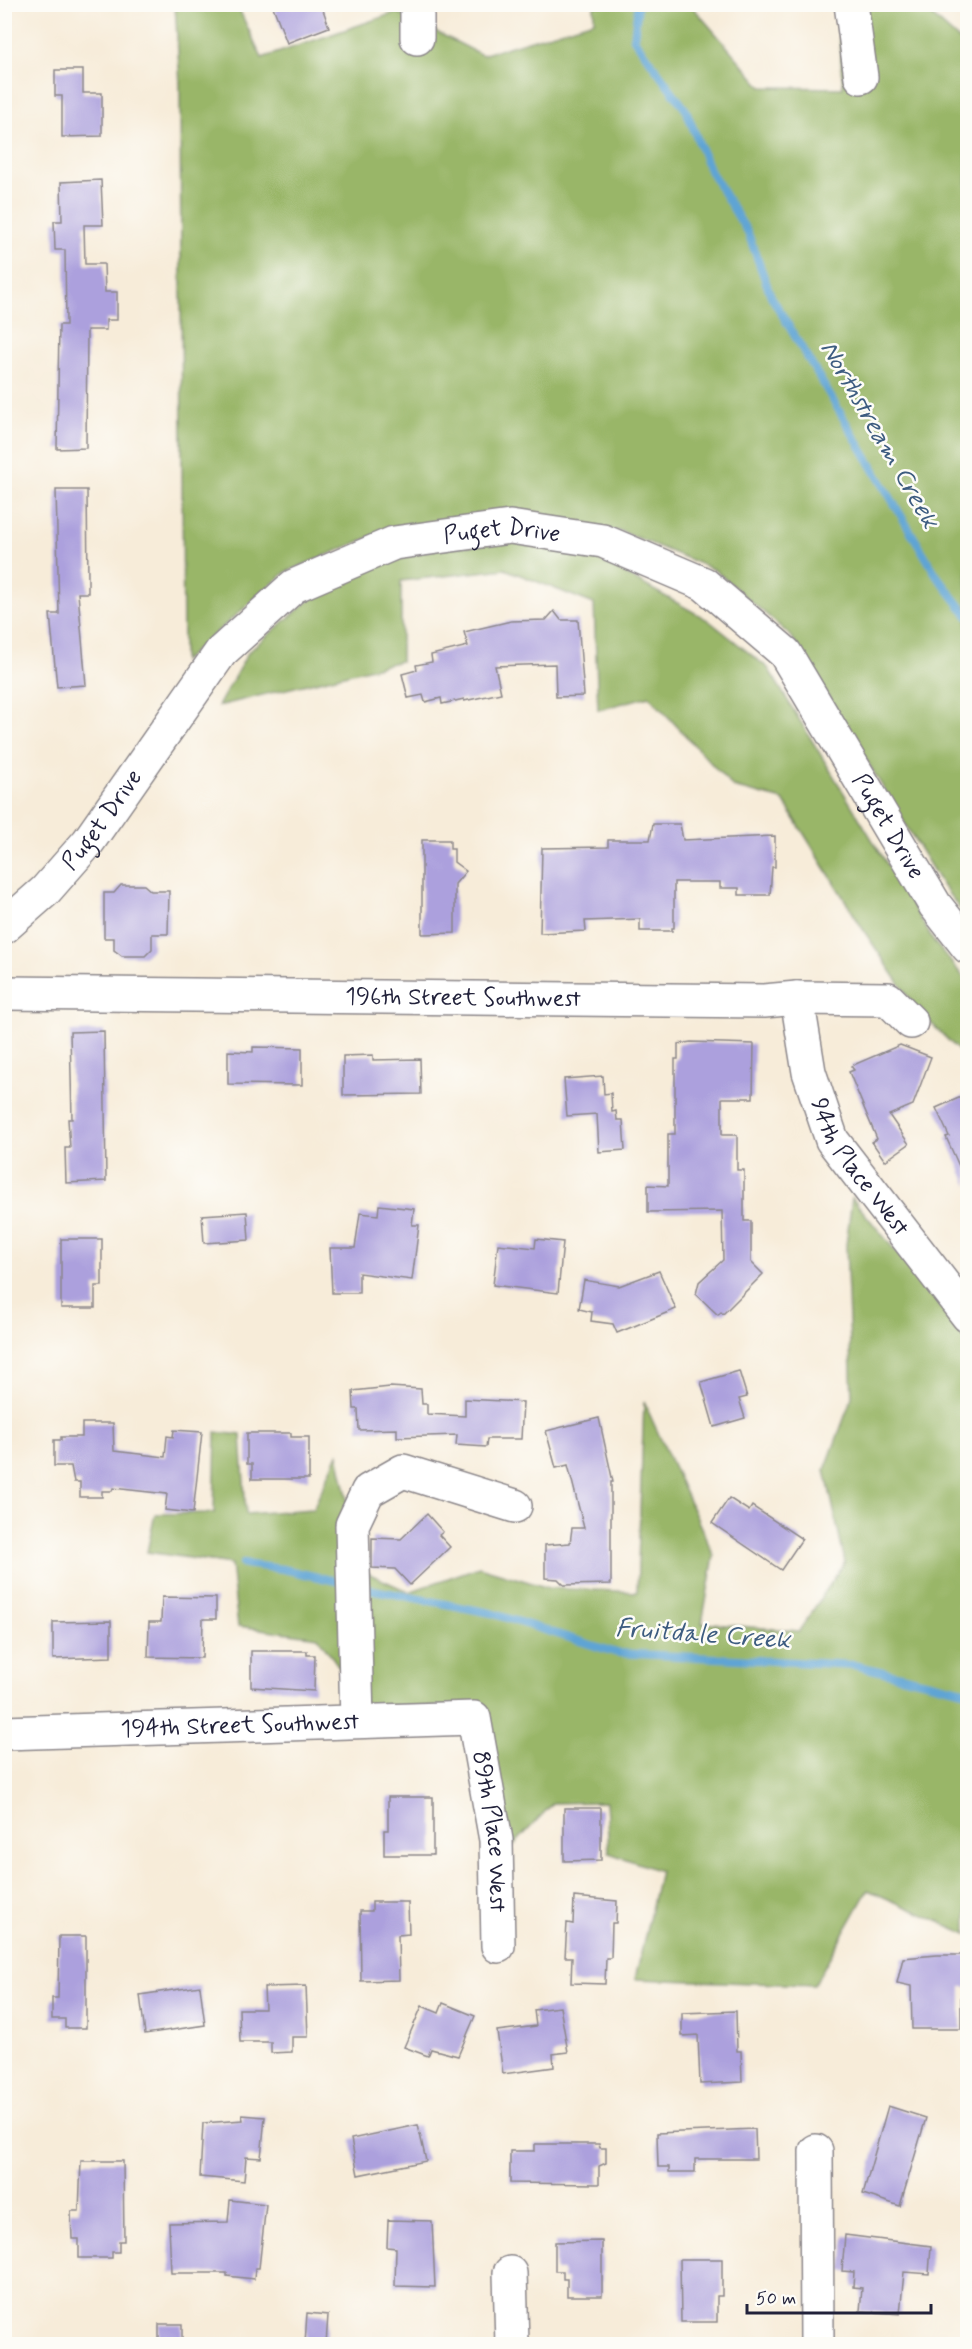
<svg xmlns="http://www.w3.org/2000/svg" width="972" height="2349" font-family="Mynerve,sans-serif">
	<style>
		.forest { fill: #99b668; stroke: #5e6c52; stroke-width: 1.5 }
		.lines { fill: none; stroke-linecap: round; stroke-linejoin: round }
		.stream { stroke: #5ea4d4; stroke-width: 8 }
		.building { fill: #aca0dd }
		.minor-casing { stroke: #8c878a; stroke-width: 36 }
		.major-casing { stroke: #8c878a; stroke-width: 36 }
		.minor { stroke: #fff; stroke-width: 33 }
		.major { stroke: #fff; stroke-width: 33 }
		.labels { text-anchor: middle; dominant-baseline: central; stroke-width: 5; stroke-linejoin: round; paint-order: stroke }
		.street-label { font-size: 24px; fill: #22223b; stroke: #fdfcf7 }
		.water-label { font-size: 26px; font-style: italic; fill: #3d5c80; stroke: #fdfcf7 }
	</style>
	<rect width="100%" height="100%" fill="#fdfcf7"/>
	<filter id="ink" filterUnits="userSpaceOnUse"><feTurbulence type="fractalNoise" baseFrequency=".0167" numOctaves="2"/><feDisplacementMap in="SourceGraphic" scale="12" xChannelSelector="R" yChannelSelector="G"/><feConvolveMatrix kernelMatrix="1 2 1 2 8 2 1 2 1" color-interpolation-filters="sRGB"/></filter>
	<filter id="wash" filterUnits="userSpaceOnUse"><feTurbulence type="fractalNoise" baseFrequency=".008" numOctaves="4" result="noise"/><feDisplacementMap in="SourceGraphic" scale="24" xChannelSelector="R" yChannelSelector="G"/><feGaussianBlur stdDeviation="1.35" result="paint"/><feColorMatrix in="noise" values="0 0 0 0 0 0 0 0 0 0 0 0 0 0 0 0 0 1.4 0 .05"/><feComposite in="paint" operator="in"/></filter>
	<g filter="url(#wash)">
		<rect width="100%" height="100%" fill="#f7ecd9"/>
		<g class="forest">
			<path d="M 175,5 L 237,5 L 262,58 L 397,12 L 482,55 L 594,21 L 594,5 L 691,5 L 762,87 L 843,88 L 837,5 L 920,5 L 967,47 L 967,918 L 942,885 L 792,637 L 715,570 L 621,531 L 392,528 L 286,572 L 183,661 L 180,84 Z"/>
			<path d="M 510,542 L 593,556 L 708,620 L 768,668 L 935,943 L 967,981 L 967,1059 L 916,1008 L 866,934 L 783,800 L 733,787 L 649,696 L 598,710 L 594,604 L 505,569 L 401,581 L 401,661 L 218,706 L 249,651 L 310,600 L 377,565 L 434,549 Z"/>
			<path d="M 852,1198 L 967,1338 L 967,1934 L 868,1890 L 814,1985 L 635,1979 L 660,1871 L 609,1853 L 606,1802 L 553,1803 L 514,1845 L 498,1797 L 484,1708 L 366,1705 L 318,1637 L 238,1626 L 231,1564 L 147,1552 L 155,1514 L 214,1513 L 216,1432 L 241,1435 L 246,1514 L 313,1509 L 338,1454 L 363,1571 L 409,1592 L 479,1567 L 549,1588 L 637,1592 L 644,1402 L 714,1556 L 702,1623 L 799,1631 L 845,1562 L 825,1470 L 852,1397 L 846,1245 Z"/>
		</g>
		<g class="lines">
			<g class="stream">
				<path d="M 638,4 L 634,39 L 686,110 L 709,169 L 748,233 L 771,296 L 937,576 L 968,616"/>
				<path d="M 243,1564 L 283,1569 L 340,1582"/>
				<path d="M 369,1589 L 491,1613 L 617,1653 L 854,1665 L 968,1692"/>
			</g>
		</g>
		<g id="blocks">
			<g class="building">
				<path d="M 272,4 L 321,4 L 329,27 L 287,43 Z"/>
				<path d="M 55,70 L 83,70 L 83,93 L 102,93 L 102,136 L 62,137 L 62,96 L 55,96 Z"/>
				<path d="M 101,180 L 103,225 L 84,225 L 85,264 L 104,264 L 105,292 L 117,292 L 117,320 L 106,320 L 106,330 L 87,330 L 86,448 L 57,449 L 59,325 L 66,325 L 65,250 L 55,250 L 54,221 L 62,221 L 61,182 Z"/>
				<path d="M 56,490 L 87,490 L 88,581 L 88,593 L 78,593 L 86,685 L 57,687 L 50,614 L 59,614 Z"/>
				<path d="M 554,611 L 561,620 L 578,620 L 584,696 L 556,697 L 555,664 L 495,666 L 501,693 L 464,701 L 464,699 L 442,704 L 441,698 L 425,702 L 423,695 L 408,698 L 402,674 L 417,670 L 416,665 L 432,662 L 431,655 L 468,646 L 464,632 L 511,621 L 546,620 Z"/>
				<path d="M 653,824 L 680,824 L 683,840 L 775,836 L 775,867 L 772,867 L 770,895 L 739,895 L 739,888 L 720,888 L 720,882 L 674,882 L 674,928 L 672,928 L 672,931 L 640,931 L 640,919 L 585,921 L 586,931 L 540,933 L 542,848 L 608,847 L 608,840 L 650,840 Z"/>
				<path d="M 422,840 L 450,840 L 450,849 L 454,849 L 454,862 L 466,871 L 455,884 L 455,933 L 422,934 Z"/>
				<path d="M 121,885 L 144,885 L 151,891 L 169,891 L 168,934 L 152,934 L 152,949 L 145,956 L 122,956 L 114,950 L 114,938 L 104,938 L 104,893 L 114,893 Z"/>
				<path d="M 104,1031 L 106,1181 L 66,1183 L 65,1148 L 70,1148 L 68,1119 L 72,1119 L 70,1032 Z"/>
				<path d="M 691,1042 L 754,1044 L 753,1098 L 722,1098 L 722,1135 L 737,1135 L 737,1170 L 744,1170 L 744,1221 L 751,1221 L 751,1262 L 763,1274 L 723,1314 L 721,1312 L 718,1315 L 696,1294 L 699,1282 L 723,1260 L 722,1211 L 648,1212 L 648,1185 L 668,1186 L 668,1134 L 675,1134 L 675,1059 L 678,1059 L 678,1044 Z"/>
				<path d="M 900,1045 L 931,1057 L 913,1105 L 889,1115 L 909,1144 L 885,1161 L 872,1142 L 877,1139 L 849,1072 L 854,1070 L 851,1066 Z"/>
				<path d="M 253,1047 L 302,1048 L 302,1085 L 228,1084 L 228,1051 L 253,1052 Z"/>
				<path d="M 373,1055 L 373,1060 L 420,1059 L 421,1094 L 343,1095 L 343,1056 Z"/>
				<path d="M 603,1076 L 604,1094 L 611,1093 L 612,1112 L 616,1111 L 617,1120 L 623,1120 L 625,1150 L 599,1152 L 597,1114 L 567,1116 L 564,1079 Z"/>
				<path d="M 968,1094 L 968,1186 L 946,1137 L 949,1136 L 936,1108 Z"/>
				<path d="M 379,1205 L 414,1209 L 412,1225 L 419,1225 L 412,1280 L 359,1273 L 359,1293 L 332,1293 L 330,1248 L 355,1248 L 360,1213 L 378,1215 Z"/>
				<path d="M 247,1212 L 249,1240 L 204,1243 L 202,1215 Z"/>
				<path d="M 61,1239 L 102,1239 L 102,1286 L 95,1286 L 95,1308 L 61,1308 Z"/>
				<path d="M 536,1239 L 563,1242 L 558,1293 L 493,1285 L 498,1244 L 535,1248 Z"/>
				<path d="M 659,1271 L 676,1309 L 617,1333 L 613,1324 L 591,1321 L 592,1312 L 579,1309 L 584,1280 L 619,1286 Z"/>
				<path d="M 739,1371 L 747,1397 L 739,1399 L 745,1418 L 714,1427 L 701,1382 Z"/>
				<path d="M 390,1387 L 421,1389 L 422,1404 L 427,1404 L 427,1414 L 465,1416 L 465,1399 L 523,1402 L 521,1439 L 487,1439 L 486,1447 L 456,1445 L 457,1435 L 397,1437 L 397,1429 L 359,1430 L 358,1409 L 354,1409 L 353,1391 Z"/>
				<path d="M 599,1418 L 613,1482 L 611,1482 L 611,1584 L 564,1585 L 558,1579 L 545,1578 L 545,1545 L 570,1543 L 572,1528 L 584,1528 L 568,1465 L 556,1468 L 546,1431 Z"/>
				<path d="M 82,1423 L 113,1423 L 114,1451 L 165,1457 L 167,1436 L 173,1437 L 174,1430 L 202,1432 L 193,1513 L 165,1510 L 167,1494 L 113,1488 L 112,1491 L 102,1491 L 102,1497 L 80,1497 L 80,1482 L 74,1482 L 71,1466 L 54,1466 L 54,1440 L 61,1440 L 61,1437 L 82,1437 Z"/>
				<path d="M 247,1433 L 291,1433 L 291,1437 L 309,1437 L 309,1479 L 252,1479 L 252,1464 L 247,1464 Z"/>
				<path d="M 729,1498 L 749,1511 L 752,1506 L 802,1539 L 781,1570 L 712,1523 Z"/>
				<path d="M 427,1514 L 443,1532 L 439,1535 L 450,1547 L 410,1585 L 395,1569 L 372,1568 L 372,1538 L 401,1539 Z"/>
				<path d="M 162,1597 L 216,1598 L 216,1619 L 203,1619 L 202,1658 L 148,1657 L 149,1622 L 161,1622 Z"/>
				<path d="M 111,1621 L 111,1657 L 53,1659 L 53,1622 Z"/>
				<path d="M 251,1651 L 307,1651 L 307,1655 L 315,1655 L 314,1691 L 251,1687 Z"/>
				<path d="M 388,1797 L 433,1797 L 433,1855 L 384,1855 L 384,1830 L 388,1830 Z"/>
				<path d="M 564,1808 L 601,1808 L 601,1860 L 564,1861 Z"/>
				<path d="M 574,1897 L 617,1901 L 616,1923 L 612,1923 L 611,1958 L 606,1958 L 605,1984 L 571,1983 L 572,1957 L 565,1957 L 567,1923 L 573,1924 Z"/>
				<path d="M 372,1902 L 408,1902 L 409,1934 L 398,1935 L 399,1980 L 361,1981 L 360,1911 L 372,1911 Z"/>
				<path d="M 59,1936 L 86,1936 L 86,2028 L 65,2028 L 65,2019 L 52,2019 L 52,1998 L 58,1998 Z"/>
				<path d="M 937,1955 L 968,1955 L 968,1987 L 961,1987 L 961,2029 L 912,2029 L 911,1986 L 897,1983 L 903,1958 Z"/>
				<path d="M 200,1986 L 205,2025 L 145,2034 L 140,1995 Z"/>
				<path d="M 306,1986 L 308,2037 L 292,2037 L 292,2052 L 271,2053 L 271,2042 L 240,2042 L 239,2009 L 265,2009 L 264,1987 Z"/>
				<path d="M 443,2003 L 475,2016 L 458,2056 L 431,2049 L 428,2056 L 404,2047 L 422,2006 L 439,2013 Z"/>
				<path d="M 560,2007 L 568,2052 L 553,2054 L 554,2067 L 503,2074 L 497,2031 L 536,2026 L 534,2010 Z"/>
				<path d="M 736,2011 L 737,2051 L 741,2051 L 742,2082 L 700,2084 L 698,2035 L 682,2036 L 682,2013 Z"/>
				<path d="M 888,2106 L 926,2118 L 900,2206 L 863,2194 Z"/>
				<path d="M 242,2115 L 265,2117 L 261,2158 L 246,2157 L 244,2181 L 200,2177 L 203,2123 L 243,2120 Z"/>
				<path d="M 418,2125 L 426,2161 L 358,2175 L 351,2139 Z"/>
				<path d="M 755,2129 L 756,2159 L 695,2159 L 695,2172 L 669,2172 L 669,2167 L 658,2167 L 657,2133 Z"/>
				<path d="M 535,2144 L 599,2144 L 600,2148 L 606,2148 L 606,2163 L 599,2166 L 599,2184 L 510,2183 L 510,2151 L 535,2151 Z"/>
				<path d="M 81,2161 L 123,2161 L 124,2241 L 119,2241 L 119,2252 L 112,2252 L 112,2258 L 79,2258 L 79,2239 L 72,2239 L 71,2211 L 79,2211 Z"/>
				<path d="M 230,2200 L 266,2204 L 259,2268 L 255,2268 L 254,2279 L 227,2276 L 227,2273 L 171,2273 L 169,2223 L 228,2222 Z"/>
				<path d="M 388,2220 L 432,2221 L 435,2287 L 395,2286 L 396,2248 L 387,2247 Z"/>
				<path d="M 845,2235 L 931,2246 L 929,2274 L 904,2272 L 900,2314 L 860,2311 L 862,2288 L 853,2287 L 854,2272 L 842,2271 Z"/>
				<path d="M 602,2241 L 602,2296 L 567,2296 L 567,2279 L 563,2279 L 563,2271 L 555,2271 L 555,2242 Z"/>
				<path d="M 680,2259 L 722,2259 L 722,2296 L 717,2296 L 717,2322 L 681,2322 Z"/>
				<path d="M 307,2313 L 328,2315 L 326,2344 L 305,2344 Z"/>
				<rect x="159" y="2324" width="23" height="20"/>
			</g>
		</g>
	</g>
	<g filter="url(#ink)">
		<use href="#blocks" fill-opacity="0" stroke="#8c878a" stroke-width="1.5"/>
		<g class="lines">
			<g class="minor-casing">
				<g id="minor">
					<path d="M 417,4 L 417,38"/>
					<path d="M 851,4 L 861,77"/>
					<path id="s1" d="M 4,993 L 764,1001 L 797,998 L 888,999 L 911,1022"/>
					<path id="s2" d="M 797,998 L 809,1072 L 832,1140 L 968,1316"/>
					<path d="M 357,1721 L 352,1525 L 368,1491 L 403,1471 L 515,1506"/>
					<path id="s3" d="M 4,1733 L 474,1718 L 496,1840 L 498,1946"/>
					<path d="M 816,2151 L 817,2344"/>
					<path d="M 510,2273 L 512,2344"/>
				</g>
			</g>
			<g class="major-casing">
				<g id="major">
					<path id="s4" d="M 4,927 L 45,891 L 88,842 L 221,652 L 294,586 L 394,543 L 510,527 L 603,541 L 704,584 L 785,653 L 935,905 L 968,947"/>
				</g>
			</g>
			<use href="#minor" class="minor"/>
			<use href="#major" class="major"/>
		</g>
	</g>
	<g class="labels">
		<g class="street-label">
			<text stroke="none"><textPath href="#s4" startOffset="668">Puget Drive</textPath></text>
			<text stroke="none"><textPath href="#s4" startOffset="146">Puget Drive</textPath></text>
			<text stroke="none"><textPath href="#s4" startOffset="1188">Puget Drive</textPath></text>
			<text stroke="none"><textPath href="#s1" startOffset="459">196th Street Southwest</textPath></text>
			<text stroke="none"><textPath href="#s2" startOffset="184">94th Place West</textPath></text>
			<text stroke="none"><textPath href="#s3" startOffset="236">194th Street Southwest</textPath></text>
			<text stroke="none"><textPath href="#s3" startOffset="585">89th Place West</textPath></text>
		</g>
		<g class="water-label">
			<text transform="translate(879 435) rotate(60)">Northstream Creek</text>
			<text transform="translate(703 1635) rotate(4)">Fruitdale Creek</text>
		</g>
	</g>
	<rect width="972" height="2349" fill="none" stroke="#fdfcf7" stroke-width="24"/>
	<path d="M747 2304v9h184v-9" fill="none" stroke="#22223b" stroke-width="3"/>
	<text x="756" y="2304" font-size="18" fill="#22223b" stroke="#fdfcf7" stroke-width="4.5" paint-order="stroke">50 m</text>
</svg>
